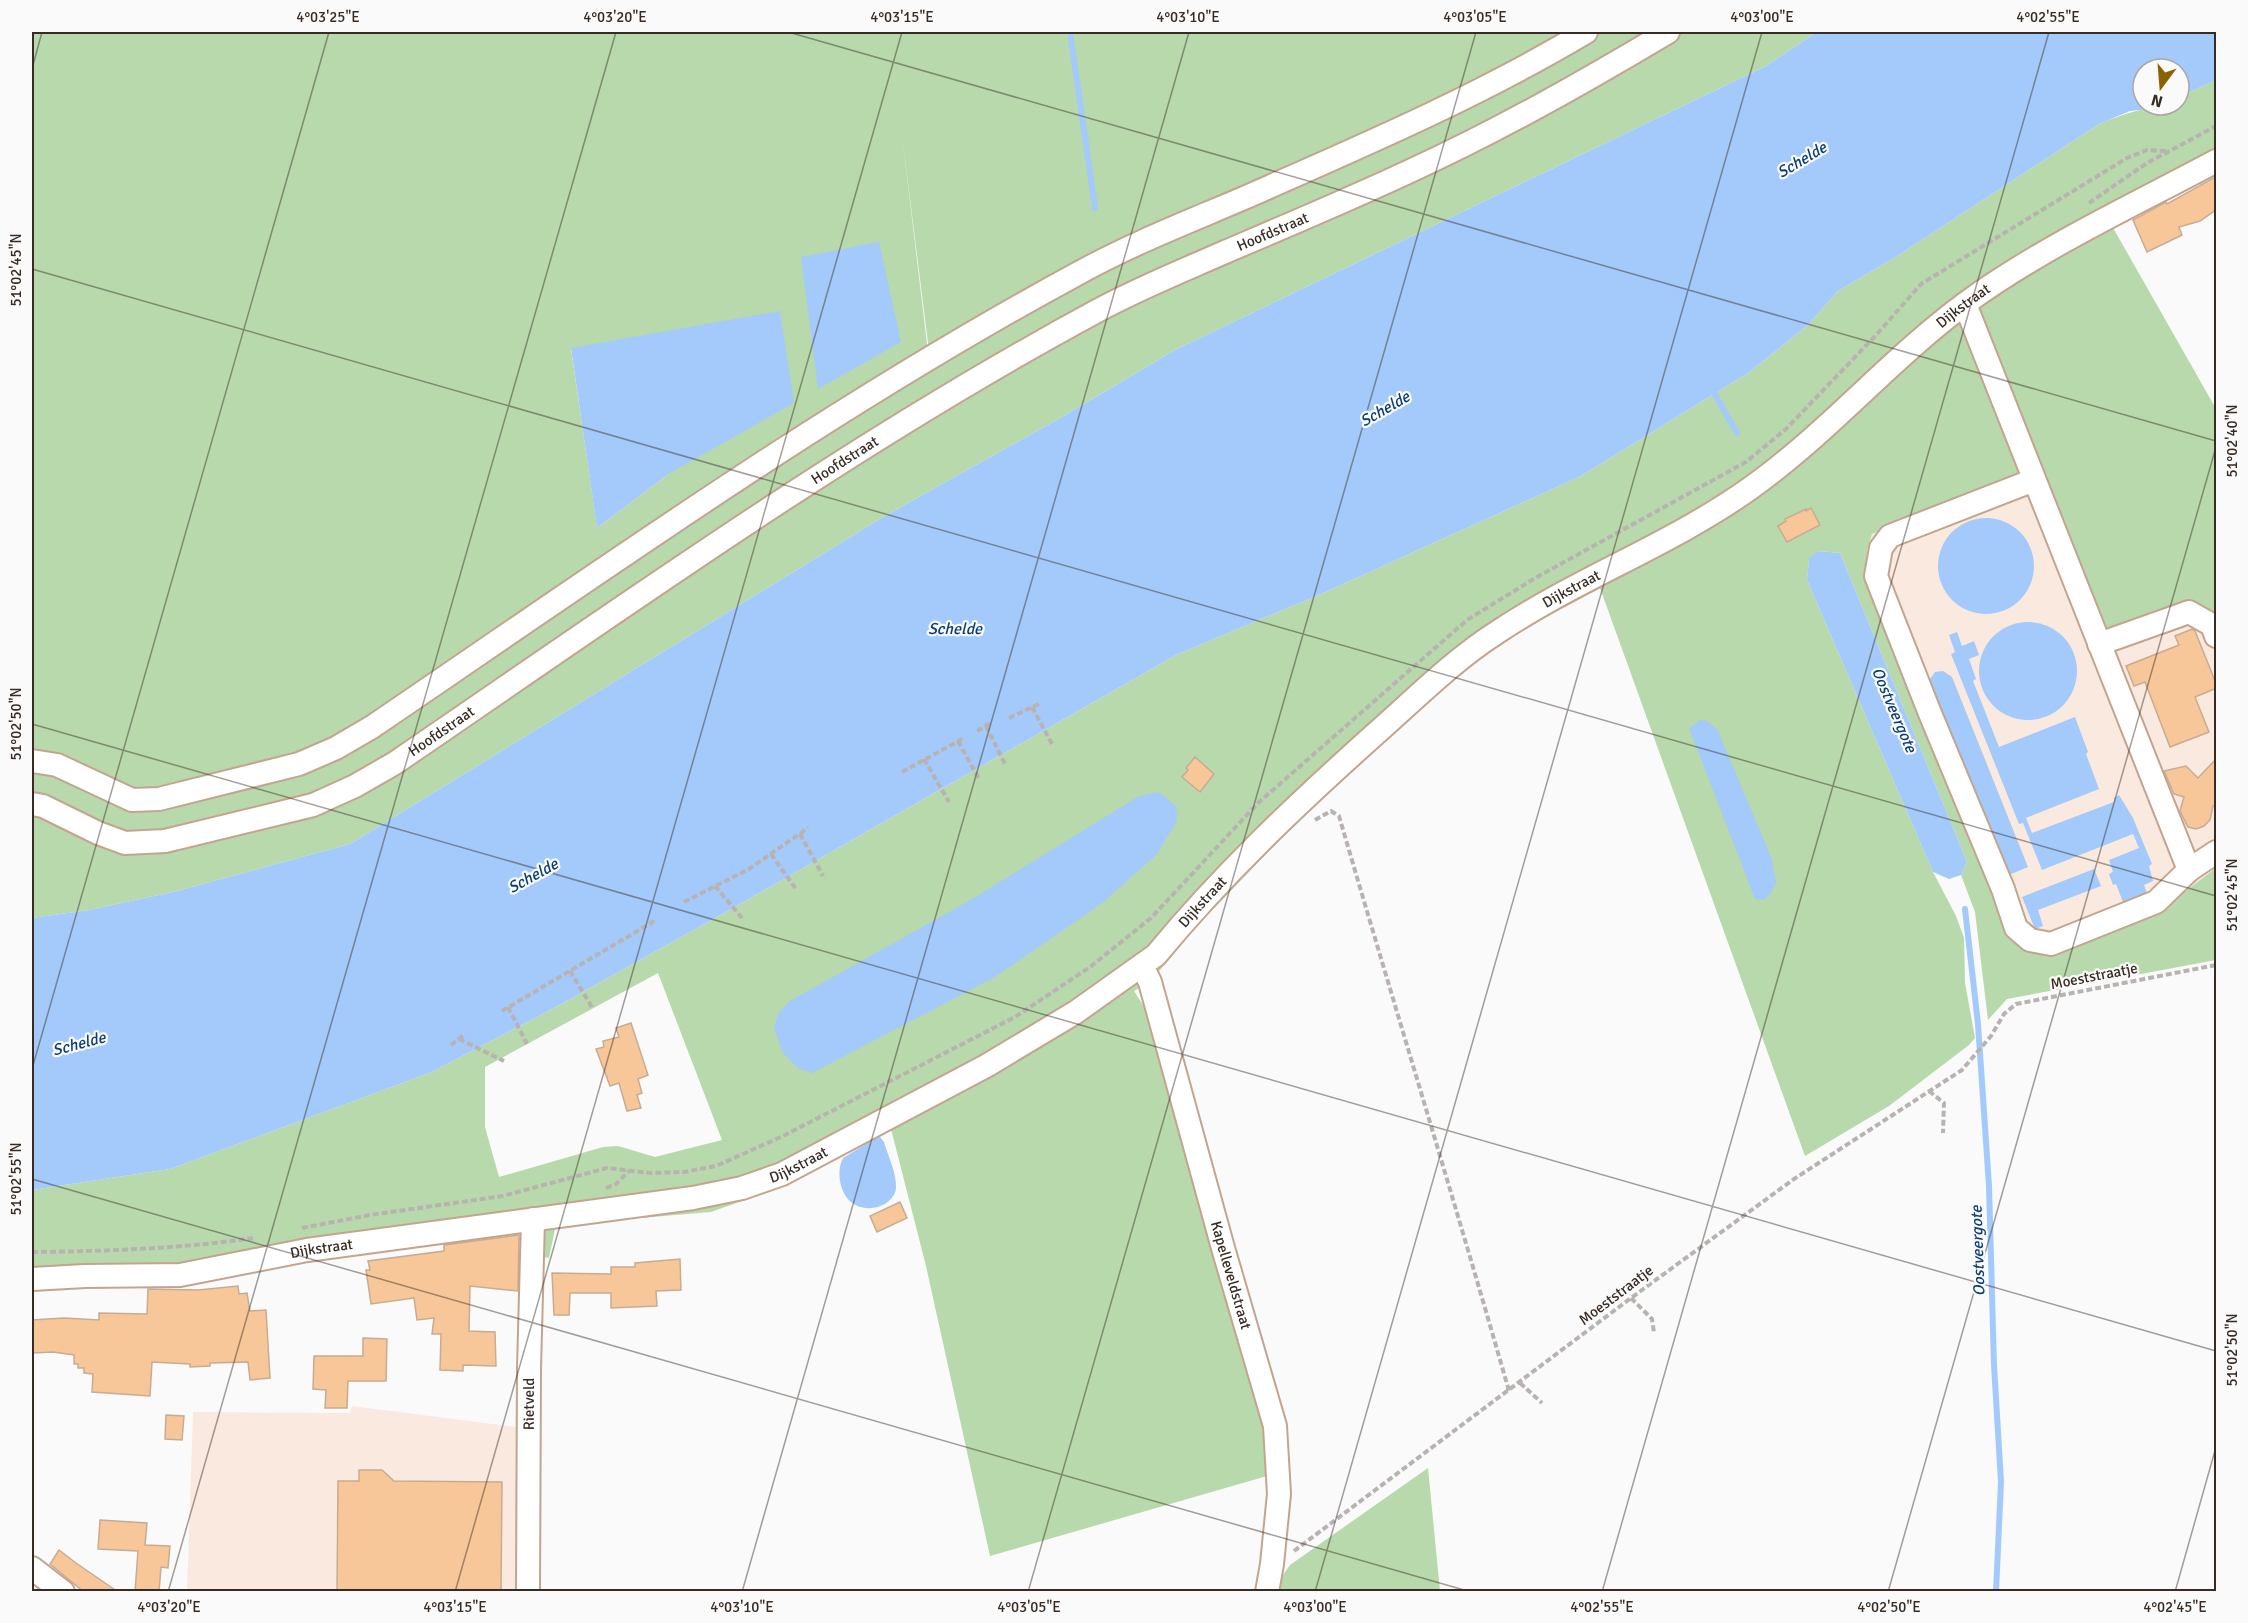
<svg xmlns="http://www.w3.org/2000/svg" width="2248" height="1623" font-family="Signika,sans-serif">
	<style>
		.built { fill: #fae9de }
		.green { fill: #b7d9ab; fill-rule: evenodd }
		.water { fill: #a3cafb }
		.lines { fill: none; stroke-linecap: round; stroke-linejoin: round }
		.stream { stroke: #a3cafb; stroke-width: 6 }
		.building { fill: #f7c699; stroke: #c8ac92; stroke-width: 1.5 }
		.minor-casing { stroke: #c4a48e; stroke-width: 26 }
		.path { stroke: #b8b3b0; stroke-width: 4; stroke-dasharray: 6 3; stroke-linecap: butt }
		.minor { stroke: #fff; stroke-width: 22 }
		.ticks { fill: none; stroke: #382b23; stroke-width: 1.5; stroke-opacity: 0.45 }
		.labels { text-anchor: middle; dominant-baseline: central; stroke-width: 4.5; stroke-linejoin: round; paint-order: stroke }
		.street-label { font-size: 15px; fill: #382b23; stroke: #fafafa }
		.water-label { font-size: 16px; font-style: italic; fill: #0c3e74; stroke: #fafafa }
		.neatline { fill: none; stroke: #382b23; stroke-width: 2 }
		.ticks-label { font-size: 15px; text-anchor: middle; fill: #382b23 }
	</style>
	<rect width="100%" height="100%" fill="#fafafa"/>
	<g class="built">
		<path d="M 2028,465 L 2191,602 L 2207,608 L 2216,619 L 2216,868 L 2163,908 L 2098,936 L 2006,930 L 1866,565 L 1867,550 L 1872,534 Z"/>
		<path d="M 352,1406 L 516,1427 L 517,1591 L 187,1592 L 193,1412 L 350,1413 Z"/>
	</g>
	<g class="green">
		<path d="M 32,32 L 1586,32 L 1206,214 L 930,359 L 902,135 L 928,352 L 753,456 L 369,720 L 297,755 L 160,789 L 134,788 L 32,755 ZM 571,349 L 670,473 L 597,528 L 597,527 Z"/>
		<path d="M 1602,32 L 1817,32 L 1766,66 L 1175,350 L 1062,417 L 883,517 L 350,844 L 177,891 L 89,910 L 32,918 L 32,771 C 66,778 96,797 129,809 L 301,773 L 856,411 L 1084,281 L 1577,47 Z"/>
		<path d="M 2216,80 L 2216,161 L 2108,219 L 2215,407 L 2216,406 L 2216,619 L 2207,608 L 2191,602 L 2111,629 L 2091,624 L 2028,465 L 2009,481 L 1872,534 L 1867,550 L 1866,565 L 2006,930 L 2028,949 L 2163,908 L 2216,868 L 2216,960 L 2007,999 L 1988,1020 L 1975,912 L 1961,875 L 1967,862 L 1840,553 L 1819,551 L 1809,559 L 1807,580 L 1933,872 L 1956,916 L 1964,938 L 1965,983 L 1975,1038 L 1969,1045 L 1889,1106 L 1805,1156 L 1600,588 L 1552,614 L 1493,648 L 1441,689 L 1295,824 L 1196,927 L 1150,982 L 1134,991 L 1147,1011 L 1262,1423 L 1267,1476 L 990,1556 L 926,1266 L 891,1129 L 816,1157 L 820,1167 L 787,1185 L 711,1212 L 628,1219 L 555,1229 L 549,1258 L 538,1256 L 541,1231 L 550,1221 L 214,1267 L 32,1275 L 32,1190 L 170,1169 L 432,1072 L 556,1007 L 733,908 L 1176,655 L 1328,591 L 1581,476 L 1748,373 L 1808,325 L 1838,291 L 1899,255 L 2099,124 C 2125,113 2151,105 2179,105 L 2179,97 ZM 658,973 L 722,1140 L 655,1157 L 618,1146 L 603,1147 L 499,1177 L 485,1127 L 485,1067 Z"/>
		<path d="M 1428,1468 L 1440,1591 L 1275,1592 L 1276,1585 L 1290,1565 Z"/>
	</g>
	<g class="water">
		<path d="M 1817,32 L 2216,32 L 2216,80 L 2179,97 L 2179,69 L 2143,69 L 2143,105 L 2159,105 L 2150,109 L 2130,111 L 2099,124 L 1899,255 L 1838,291 L 1808,325 L 1748,373 L 1581,476 L 1328,591 L 1176,655 L 733,908 L 556,1007 L 432,1072 L 170,1169 L 32,1190 L 32,918 L 89,910 L 177,891 L 350,844 L 883,517 L 1062,417 L 1175,350 L 1766,66 Z"/>
		<path d="M 879,242 L 901,342 L 818,389 L 801,257 Z"/>
		<path d="M 780,311 L 794,403 L 670,473 L 597,528 L 571,348 Z"/>
		<circle cx="1986" cy="566" r="48"/>
		<path d="M 1819,551 L 1840,553 L 1967,862 L 1961,875 L 1949,879 L 1933,872 L 1807,580 L 1809,558 Z"/>
		<circle cx="2028" cy="671" r="49"/>
		<path d="M 1957,632 L 1962,646 L 1974,641 L 1979,655 L 1969,659 L 1976,679 L 1973,681 L 1999,747 L 2075,717 L 2088,752 L 2086,754 L 2099,789 L 2026,818 L 2032,833 L 2114,802 L 2114,798 L 2119,795 L 2133,818 L 2152,864 L 2149,866 L 2153,881 L 2144,885 L 2147,893 L 2123,902 L 2116,884 L 2113,885 L 2109,874 L 2113,872 L 2109,860 L 2139,848 L 2133,834 L 2042,870 L 2023,823 L 2019,824 L 1951,654 L 1955,652 L 1949,635 Z"/>
		<path d="M 1943,671 L 1952,677 L 2028,867 L 2004,877 L 1928,682 L 1935,672 Z"/>
		<path d="M 1700,720 L 1707,721 L 1717,729 L 1771,857 L 1776,882 L 1771,893 L 1764,900 L 1755,899 L 1689,728 Z"/>
		<path d="M 1159,792 L 1176,806 L 1177,821 L 1157,854 L 1101,904 L 995,977 L 812,1073 L 798,1068 L 782,1052 L 774,1027 L 779,1012 L 790,1001 L 974,898 L 1139,796 Z"/>
		<path d="M 2094,869 L 2101,886 L 2038,910 L 2043,926 L 2035,929 L 2022,897 Z"/>
		<path d="M 875,1136 L 880,1137 L 884,1142 C 888,1156 897,1174 896,1188 C 894,1211 847,1221 840,1181 C 839,1173 839,1166 843,1158 L 866,1144 Z"/>
	</g>
	<g class="lines">
		<g class="stream">
			<path d="M 1070,32 L 1095,208"/>
			<path d="M 1710,386 L 1737,433"/>
			<path d="M 1965,909 L 1978,1024 L 1989,1186 L 1994,1365 L 2001,1482 L 1996,1592"/>
		</g>
	</g>
	<g class="building">
		<path d="M 2217,176 L 2217,209 L 2200,221 L 2179,227 L 2182,235 L 2147,252 L 2133,220 L 2166,202 L 2167,204 Z"/>
		<path d="M 1811,508 L 1820,525 L 1787,542 L 1778,526 L 1786,521 L 1785,519 L 1806,509 L 1806,511 Z"/>
		<path d="M 2192,629 L 2195,631 L 2217,686 L 2217,688 L 2195,697 L 2209,732 L 2170,747 L 2145,682 L 2134,686 L 2126,666 L 2179,645 L 2175,636 Z"/>
		<path d="M 1195,757 L 1214,774 L 1200,792 L 1182,777 L 1188,770 L 1186,768 Z"/>
		<path d="M 2217,758 L 2217,805 L 2213,806 L 2210,820 L 2204,826 L 2196,829 L 2188,827 L 2180,811 L 2184,797 L 2174,794 L 2164,771 L 2186,766 L 2198,778 Z"/>
		<path d="M 631,1023 L 648,1075 L 638,1079 L 642,1093 L 637,1095 L 641,1108 L 627,1111 L 619,1083 L 610,1086 L 596,1049 L 604,1047 L 603,1041 L 619,1037 L 616,1028 Z"/>
		<path d="M 900,1202 L 907,1218 L 877,1232 L 870,1216 Z"/>
		<path d="M 519,1235 L 518,1291 L 470,1286 L 469,1331 L 495,1332 L 496,1366 L 463,1365 L 463,1371 L 440,1370 L 441,1334 L 432,1334 L 434,1318 L 417,1320 L 414,1298 L 371,1304 L 366,1270 L 370,1270 L 368,1261 L 444,1251 L 444,1245 Z"/>
		<path d="M 680,1259 L 681,1290 L 656,1291 L 657,1306 L 611,1308 L 611,1293 L 570,1293 L 569,1315 L 554,1315 L 552,1273 L 611,1274 L 611,1267 L 635,1267 L 635,1263 Z"/>
		<path d="M 238,1286 L 239,1294 L 247,1293 L 250,1311 L 266,1310 L 270,1378 L 250,1380 L 248,1362 L 210,1363 L 210,1366 L 190,1367 L 190,1364 L 152,1362 L 150,1396 L 92,1392 L 93,1374 L 84,1373 L 84,1368 L 78,1368 L 78,1364 L 74,1364 L 74,1355 L 53,1352 L 32,1353 L 32,1320 L 64,1318 L 99,1320 L 99,1313 L 147,1314 L 148,1289 L 198,1290 Z"/>
		<path d="M 363,1338 L 387,1339 L 386,1381 L 348,1381 L 347,1408 L 325,1408 L 326,1390 L 313,1389 L 314,1356 L 363,1356 Z"/>
		<path d="M 166,1415 L 184,1416 L 182,1440 L 165,1439 Z"/>
		<path d="M 359,1470 L 382,1470 L 394,1481 L 502,1482 L 501,1592 L 337,1592 L 338,1481 L 359,1481 Z"/>
		<path d="M 100,1520 L 147,1523 L 145,1545 L 170,1546 L 168,1568 L 161,1567 L 159,1592 L 135,1592 L 138,1551 L 98,1549 Z"/>
		<path d="M 59,1550 L 76,1563 L 118,1592 L 84,1592 L 50,1564 Z"/>
	</g>
	<g class="lines">
		<g class="minor-casing">
			<g id="minor">
				<path d="M 1965,304 L 2189,870 L 2216,852"/>
				<path d="M 2034,480 L 1890,536 L 1881,548 L 1876,576 L 1929,711 L 2003,889 L 2016,928 L 2030,940 L 2051,944 L 2156,902 L 2189,870"/>
				<path d="M 2099,644 L 2189,612 L 2212,625 L 2216,636"/>
				<path d="M 32,761 L 57,765 L 132,800 L 159,799 L 299,764 L 336,748 L 372,727 C 603,570 831,407 1077,274 C 1131,244 1188,222 1244,198 C 1360,147 1477,97 1586,32"/>
				<path id="s1" d="M 32,804 L 43,806 L 98,833 L 125,843 L 165,841 L 313,805 L 355,786 L 395,763 C 625,606 852,443 1097,311 C 1139,288 1182,271 1225,252 C 1286,226 1348,200 1408,172 C 1498,131 1584,82 1668,32"/>
				<path id="s2" d="M 1142,966 L 1150,982 L 1223,1248 L 1275,1426 L 1279,1494 L 1272,1564 L 1267,1592"/>
				<path id="s3" d="M 32,1279 L 85,1276 L 180,1275 L 307,1250 L 693,1198 L 742,1188 L 782,1174 L 986,1066 L 1076,1012 L 1156,955 C 1222,875 1296,805 1373,736 C 1413,701 1451,662 1496,633 C 1578,578 1673,544 1752,487 C 1829,432 1890,359 1966,303 C 2041,248 2134,205 2216,161"/>
				<path d="M 32,1568 L 63,1592"/>
				<path id="s4" d="M 528,1592 L 529,1369 L 533,1219"/>
			</g>
		</g>
		<g class="path">
			<path d="M 2089,203 L 2147,163 L 2216,126"/>
			<path d="M 1032,707 L 1052,744"/>
			<path d="M 1009,718 L 1041,703"/>
			<path d="M 986,726 L 1006,766"/>
			<path d="M 977,731 L 992,722"/>
			<path d="M 958,741 L 979,779"/>
			<path d="M 924,759 L 949,802"/>
			<path d="M 902,772 L 964,738"/>
			<path d="M 1315,820 L 1331,811 L 1339,816 C 1395,1008 1454,1199 1509,1391"/>
			<path d="M 800,834 L 823,876"/>
			<path d="M 771,854 L 796,889"/>
			<path d="M 715,886 L 742,918"/>
			<path d="M 684,902 L 749,869 L 808,828"/>
			<path d="M 570,971 L 593,1009"/>
			<path d="M 508,1007 L 527,1044"/>
			<path d="M 502,1011 L 656,920"/>
			<path d="M 459,1039 L 504,1061"/>
			<path d="M 451,1045 L 465,1034"/>
			<path d="M 1929,1091 L 1944,1103 L 1943,1133"/>
			<path d="M 606,1188 L 616,1184 L 629,1171"/>
			<path d="M 302,1228 L 370,1215 L 503,1196 L 607,1168 L 651,1173 L 684,1172 L 716,1166 L 783,1136 L 1015,1017 L 1090,967 L 1151,918 L 1258,803 L 1467,620 L 1537,577 L 1746,462 L 1786,429 L 1878,333 L 1921,284 L 2127,158 L 2147,150 L 2167,151"/>
			<path d="M 32,1252 C 106,1251 180,1249 253,1238"/>
			<path d="M 1631,1298 L 1652,1319 L 1654,1333"/>
			<path d="M 1520,1383 L 1542,1403"/>
			<path d="M 1294,1551 L 1631,1298 L 1794,1179 L 1962,1070 L 1991,1036 L 2004,1014 L 2016,1004 L 2216,965"/>
		</g>
		<use href="#minor" class="minor"/>
	</g>
	<path class="ticks" d="M 788,32 L 2216,441M 32,69 L 42,32M 32,269 L 2216,896M 32,724 L 2216,1351M 32,1069 L 329,32M 32,1179 L 1471,1592M 168,1592 L 616,32M 455,1592 L 902,32M 742,1592 L 1189,32M 1028,1592 L 1476,32M 1315,1592 L 1762,32M 1602,1592 L 2049,32M 1888,1592 L 2216,447M 2175,1592 L 2216,1447"/>
	<g class="labels">
		<g class="street-label">
			<text stroke="none"><textPath href="#s1" startOffset="1414">Hoofdstraat</textPath></text>
			<text stroke="none"><textPath href="#s3" startOffset="2236">Dijkstraat</textPath></text>
			<text stroke="none"><textPath href="#s1" startOffset="928">Hoofdstraat</textPath></text>
			<text stroke="none"><textPath href="#s3" startOffset="1750">Dijkstraat</textPath></text>
			<text stroke="none"><textPath href="#s1" startOffset="442">Hoofdstraat</textPath></text>
			<text stroke="none"><textPath href="#s3" startOffset="1264">Dijkstraat</textPath></text>
			<text transform="translate(2094 976) rotate(-11)">Moeststraatje</text>
			<text stroke="none"><textPath href="#s3" startOffset="778">Dijkstraat</textPath></text>
			<text stroke="none"><textPath href="#s3" startOffset="292">Dijkstraat</textPath></text>
			<text stroke="none"><textPath href="#s2" startOffset="322">Kapelleveldstraat</textPath></text>
			<text transform="translate(1616 1295) rotate(-37)">Moeststraatje</text>
			<text stroke="none"><textPath href="#s4" startOffset="188">Rietveld</textPath></text>
		</g>
		<g class="water-label">
			<text transform="translate(1802 160) rotate(-31)">Schelde</text>
			<text transform="translate(1385 409) rotate(-30)">Schelde</text>
			<text x="955" y="629">Schelde</text>
			<text transform="translate(1894 710) rotate(67)">Oostveergote</text>
			<text transform="translate(533 876) rotate(-29)">Schelde</text>
			<text transform="translate(79 1044) rotate(-15)">Schelde</text>
			<text transform="translate(1978 1251) rotate(-92)">Oostveergote</text>
		</g>
	</g>
	<rect width="2248" height="1623" fill="none" stroke="#fafafa" stroke-width="66"/>
	<g transform="translate(2161 87) rotate(196)"><circle r="28" fill="#fafafa" stroke="#aca7a4" stroke-width="1.5"/>
	<path d="M0-4.5L10 22L0 15L-10 22Z" fill="#8b6202"/>
	<text y="-9" font-size="16" font-weight="bold" text-anchor="middle" fill="#382b23">N</text>
	</g>
	<rect x="33" y="33" width="2182" height="1557" class="neatline"/>
	<g class="ticks-label">
		<text x="328" y="22">4°03'25"E</text>
		<text x="615" y="22">4°03'20"E</text>
		<text x="902" y="22">4°03'15"E</text>
		<text x="1188" y="22">4°03'10"E</text>
		<text x="1475" y="22">4°03'05"E</text>
		<text x="1762" y="22">4°03'00"E</text>
		<text x="2048" y="22">4°02'55"E</text>
		<text transform="translate(16 270) rotate(-90)" y="5">51°02'45"N</text>
		<text transform="translate(2232 441) rotate(-90)" y="5">51°02'40"N</text>
		<text transform="translate(16 724) rotate(-90)" y="5">51°02'50"N</text>
		<text transform="translate(2232 895) rotate(-90)" y="5">51°02'45"N</text>
		<text transform="translate(16 1179) rotate(-90)" y="5">51°02'55"N</text>
		<text transform="translate(2232 1350) rotate(-90)" y="5">51°02'50"N</text>
		<text x="169" y="1612">4°03'20"E</text>
		<text x="455" y="1612">4°03'15"E</text>
		<text x="742" y="1612">4°03'10"E</text>
		<text x="1029" y="1612">4°03'05"E</text>
		<text x="1315" y="1612">4°03'00"E</text>
		<text x="1602" y="1612">4°02'55"E</text>
		<text x="1889" y="1612">4°02'50"E</text>
		<text x="2175" y="1612">4°02'45"E</text>
	</g>
</svg>
